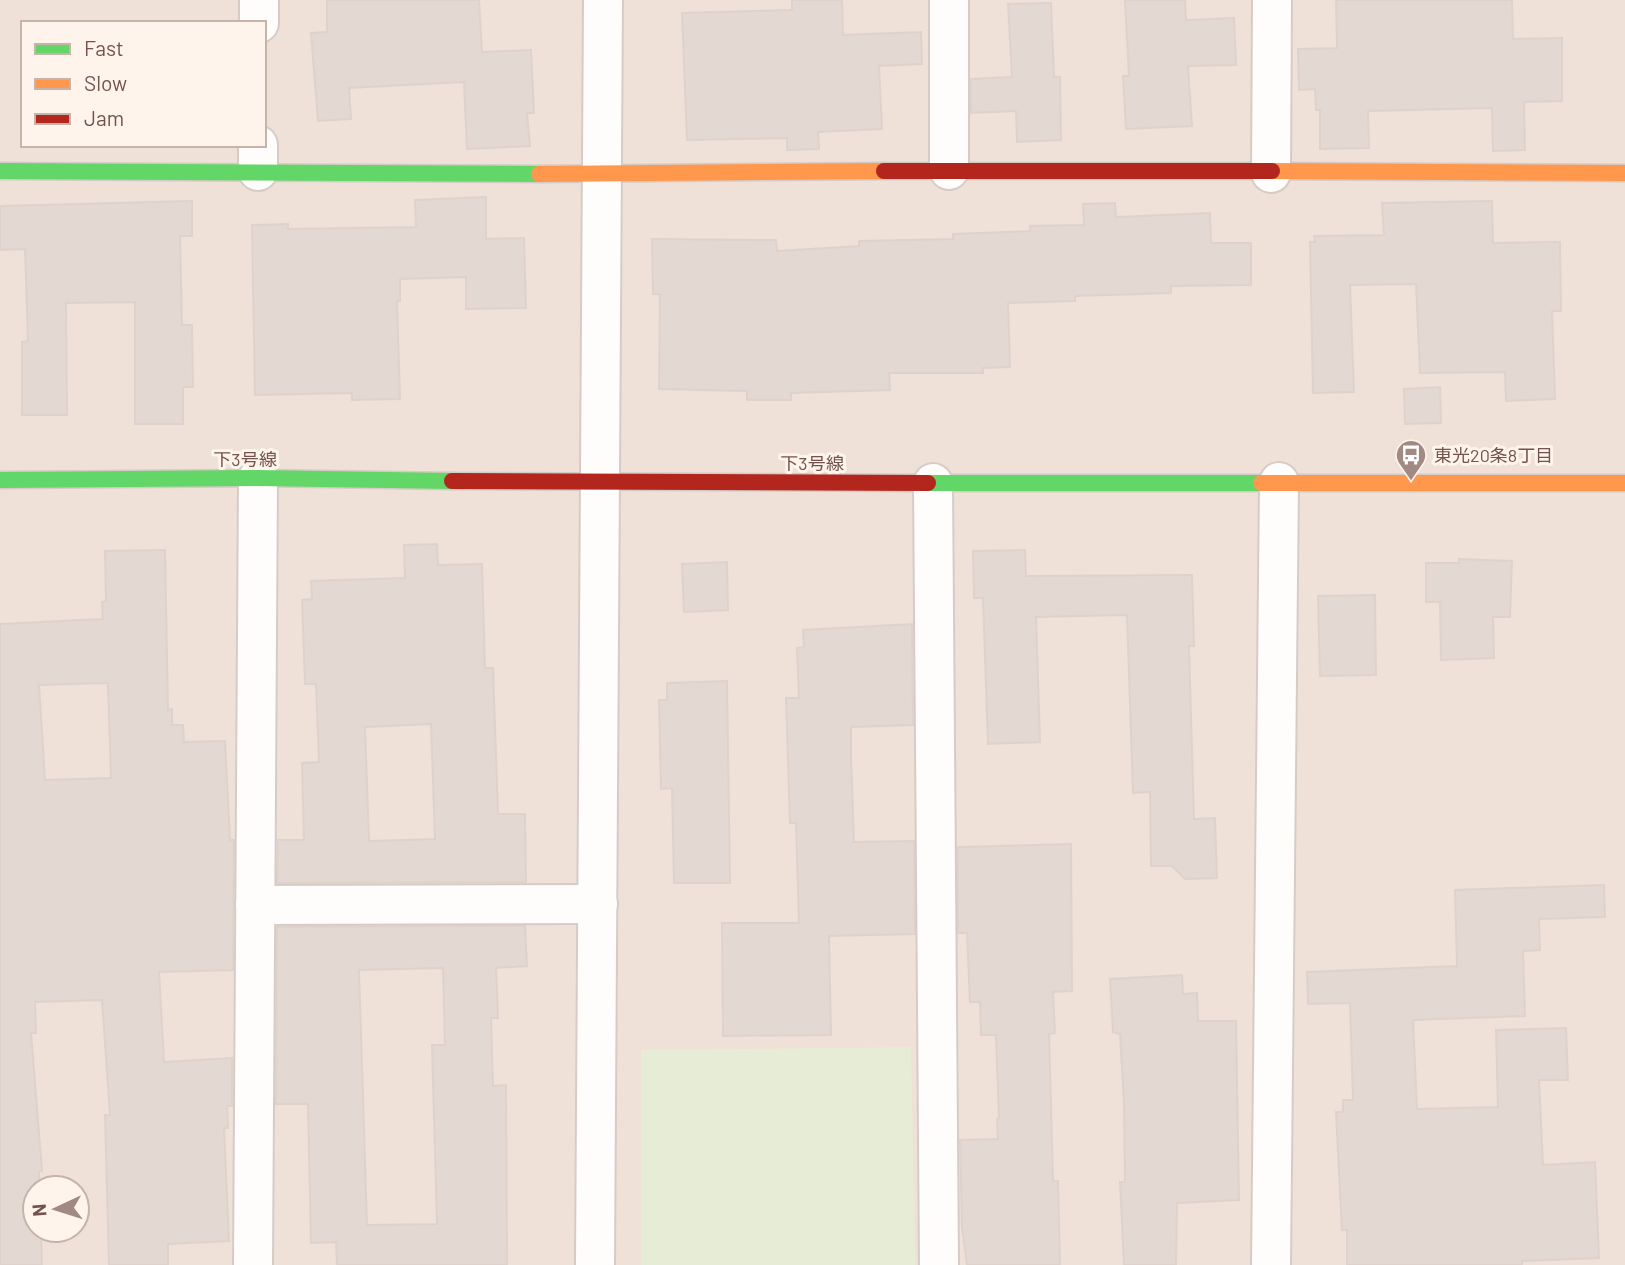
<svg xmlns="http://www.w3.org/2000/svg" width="1625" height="1265" font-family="Barlow,'Noto Sans JP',sans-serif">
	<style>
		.residential { fill: #efe1d8; fill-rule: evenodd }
		.green { fill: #e6ecd5 }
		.building { fill: #e3d8d2; stroke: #dfd2cd; stroke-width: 2; fill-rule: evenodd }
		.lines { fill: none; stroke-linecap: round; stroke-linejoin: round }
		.street-casing { stroke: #d5ccc7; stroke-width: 42 }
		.fast-casing { stroke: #d5cbc6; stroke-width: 19 }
		.slow-casing { stroke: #d5cbc6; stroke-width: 19 }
		.jam-casing { stroke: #d5cbc6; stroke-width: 19 }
		.street { stroke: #fefdfc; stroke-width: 38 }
		.fast { stroke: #63d668; stroke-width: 16 }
		.slow { stroke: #ff974d; stroke-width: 16 }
		.jam { stroke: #b3261e; stroke-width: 16 }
		.labels { text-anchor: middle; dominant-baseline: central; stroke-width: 6; stroke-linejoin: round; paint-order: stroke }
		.poi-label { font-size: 18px; fill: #73534b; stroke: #fef4eb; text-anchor: start }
		.street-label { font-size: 18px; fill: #73534b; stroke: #fef4eb }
	</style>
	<rect width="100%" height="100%" fill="#f6f0ea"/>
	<path class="residential" d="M 0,0 L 1625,0 L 1625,1265 L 0,1265 ZM 23,23 L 264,23 L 264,145 L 23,145 ZM 35,1188 L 77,1188 L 77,1230 L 35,1230 Z"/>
	<path class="green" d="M 911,1047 L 915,1265 L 641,1265 L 641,1050 Z"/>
	<g class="building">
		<path d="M 327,0 L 479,0 L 482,52 L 531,50 L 534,113 L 527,113 L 530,146 L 467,149 L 464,82 L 349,88 L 351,119 L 318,121 L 311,33 L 327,32 Z"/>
		<path d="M 792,0 L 842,0 L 843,35 L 921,32 L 922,64 L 879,66 L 882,129 L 818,132 L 819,149 L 787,150 L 787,138 L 687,140 L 682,13 L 792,10 Z"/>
		<path d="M 1125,0 L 1185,0 L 1186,20 L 1234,18 L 1236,65 L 1188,66 L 1192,126 L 1126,129 L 1123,76 L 1129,76 Z"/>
		<path d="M 1336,0 L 1512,0 L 1513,39 L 1562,38 L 1562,101 L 1524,102 L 1525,150 L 1493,151 L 1492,108 L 1368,111 L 1369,148 L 1320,149 L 1320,110 L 1316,110 L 1315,89 L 1299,90 L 1298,49 L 1337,48 Z"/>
		<path d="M 1051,3 L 1054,77 L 1060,77 L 1061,140 L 1017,142 L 1016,111 L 971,113 L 971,79 L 1012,77 L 1008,4 Z"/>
		<path d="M 486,197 L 486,239 L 524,238 L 526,308 L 466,309 L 466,277 L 400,279 L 400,301 L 397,301 L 400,399 L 352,400 L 352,393 L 255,395 L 252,225 L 288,224 L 288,229 L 416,227 L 415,200 Z"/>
		<path d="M 192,201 L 192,236 L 180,236 L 182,325 L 192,325 L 193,387 L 183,387 L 183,424 L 135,424 L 135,302 L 66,303 L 67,415 L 22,415 L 22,342 L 28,341 L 25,249 L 0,250 L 0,206 Z"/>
		<path d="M 1492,201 L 1493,243 L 1560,242 L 1561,311 L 1552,311 L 1555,399 L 1506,401 L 1505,372 L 1420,373 L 1416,284 L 1350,285 L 1354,392 L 1313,393 L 1310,242 L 1315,242 L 1314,236 L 1384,235 L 1382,203 Z"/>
		<path d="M 1115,203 L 1116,217 L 1210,213 L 1211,243 L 1251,243 L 1251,285 L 1171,286 L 1171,293 L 1075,296 L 1075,301 L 1008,303 L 1010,367 L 983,368 L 983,373 L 889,373 L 890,390 L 791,393 L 791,400 L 747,400 L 747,391 L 659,389 L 660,294 L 653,294 L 652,239 L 776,240 L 777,251 L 859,246 L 859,241 L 953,239 L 953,234 L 1030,231 L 1030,226 L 1084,225 L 1083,204 Z"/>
		<path d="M 1440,387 L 1441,423 L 1405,424 L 1404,389 Z"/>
		<path d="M 437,544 L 438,565 L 482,564 L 485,668 L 493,668 L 498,814 L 525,814 L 526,882 L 277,883 L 278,840 L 304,840 L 302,763 L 319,762 L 316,684 L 305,684 L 302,600 L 312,599 L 311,581 L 405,578 L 404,545 ZM 431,724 L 435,839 L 369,841 L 365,727 Z"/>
		<path d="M 165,550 L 168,710 L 172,709 L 172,725 L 183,725 L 184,742 L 225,741 L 230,840 L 234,840 L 233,970 L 159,972 L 164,1062 L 232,1058 L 232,1106 L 227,1106 L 228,1128 L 224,1128 L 229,1241 L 168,1244 L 168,1265 L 109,1265 L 105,1115 L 110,1115 L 102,1000 L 35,1002 L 36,1033 L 31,1033 L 42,1171 L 39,1171 L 39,1188 L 35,1188 L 35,1230 L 41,1230 L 42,1265 L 0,1265 L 0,624 L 103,619 L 102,602 L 106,601 L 105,551 ZM 108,683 L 111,778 L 45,780 L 39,685 Z"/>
		<path d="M 1025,550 L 1026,576 L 1192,575 L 1194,646 L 1189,646 L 1194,819 L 1215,818 L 1217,878 L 1185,879 L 1172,866 L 1151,866 L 1150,792 L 1133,793 L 1127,615 L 1036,617 L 1040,742 L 988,744 L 983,598 L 974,598 L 973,551 Z"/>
		<path d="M 1459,559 L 1512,561 L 1510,617 L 1493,617 L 1494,658 L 1441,660 L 1440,602 L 1426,602 L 1426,563 L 1459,563 Z"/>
		<path d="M 727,562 L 728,610 L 684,612 L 682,564 Z"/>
		<path d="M 1375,595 L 1376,675 L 1320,676 L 1318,596 Z"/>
		<path d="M 912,624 L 913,725 L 851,727 L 851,759 L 854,842 L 914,841 L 915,934 L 829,936 L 831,1035 L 723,1036 L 722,923 L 799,923 L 796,823 L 790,823 L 786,698 L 799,698 L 797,648 L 804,647 L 803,630 Z"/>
		<path d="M 727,681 L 730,883 L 674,883 L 672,788 L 661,789 L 659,700 L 667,700 L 667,683 Z"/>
		<path d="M 1071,844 L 1072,991 L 1053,992 L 1055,1033 L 1049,1034 L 1053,1181 L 1058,1181 L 1060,1265 L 967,1265 L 962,1228 L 960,1140 L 998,1139 L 997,1119 L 999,1118 L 996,1035 L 981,1035 L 980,1002 L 970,1002 L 967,933 L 958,933 L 958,847 Z"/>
		<path d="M 1604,885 L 1605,917 L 1539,919 L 1540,950 L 1523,951 L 1525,1016 L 1413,1020 L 1417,1109 L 1498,1107 L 1496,1030 L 1566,1028 L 1568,1080 L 1539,1080 L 1543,1165 L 1595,1162 L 1599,1258 L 1522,1261 L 1522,1265 L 1347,1265 L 1347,1230 L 1342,1230 L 1336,1112 L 1343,1112 L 1343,1100 L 1353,1100 L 1350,1003 L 1308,1004 L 1307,972 L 1457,966 L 1455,890 Z"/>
		<path d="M 525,926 L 527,966 L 496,968 L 498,1018 L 491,1018 L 493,1086 L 506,1085 L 507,1265 L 337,1265 L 336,1242 L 311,1243 L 308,1104 L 276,1104 L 277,927 ZM 443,968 L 445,1045 L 432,1045 L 437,1224 L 367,1225 L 359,970 Z"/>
		<path d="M 1182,975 L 1183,994 L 1197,993 L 1198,1021 L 1236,1021 L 1239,1200 L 1177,1203 L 1176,1265 L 1124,1265 L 1120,1182 L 1125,1182 L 1124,1103 L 1120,1034 L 1113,1032 L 1110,979 Z"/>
	</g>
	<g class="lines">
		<g class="street-casing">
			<g id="street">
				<path d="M 949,0 L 949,170"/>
				<path d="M 259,23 L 259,0"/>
				<path d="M 258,171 L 258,145"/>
				<path d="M 1271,173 L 1272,0"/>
				<path d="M 933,483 L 939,1265"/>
				<path d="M 255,905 L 598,904"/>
				<path d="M 253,1265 L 258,478"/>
				<path d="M 595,1265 L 603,0"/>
				<path d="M 1271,1265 L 1279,482"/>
			</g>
		</g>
		<g class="fast-casing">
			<g id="fast">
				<path d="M 0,171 L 539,174"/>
				<path d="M 0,480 L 258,478 L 452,481"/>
				<path d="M 928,483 L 1261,483"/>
			</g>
		</g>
		<g class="slow-casing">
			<g id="slow">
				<path d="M 1272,171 L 1625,173"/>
				<path d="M 539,174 L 884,171"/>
				<path d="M 1261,483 L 1625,483"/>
			</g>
		</g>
		<g class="jam-casing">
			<g id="jam">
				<path d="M 884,171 L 1272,171"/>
				<path d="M 452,481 L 928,483"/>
			</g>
		</g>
		<use href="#street" class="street"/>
		<use href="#fast" class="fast"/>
		<use href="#slow" class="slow"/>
		<use href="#jam" class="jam"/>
	</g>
	<defs>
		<g id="bus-pin" transform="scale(1.575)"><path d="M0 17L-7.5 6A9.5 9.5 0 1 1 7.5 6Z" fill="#a18a83" stroke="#fef4eb"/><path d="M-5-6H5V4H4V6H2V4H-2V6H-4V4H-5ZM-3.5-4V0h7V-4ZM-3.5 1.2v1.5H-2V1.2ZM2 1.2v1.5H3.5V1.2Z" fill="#fff"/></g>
	</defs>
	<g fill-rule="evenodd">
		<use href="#bus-pin" x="1411" y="455"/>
	</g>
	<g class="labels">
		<g class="poi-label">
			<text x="1434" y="455">東光20条8丁目</text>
		</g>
		<g class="street-label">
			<text x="245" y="459">下3号線</text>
			<text x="812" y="463">下3号線</text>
		</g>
	</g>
	<rect x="21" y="21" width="245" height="126" fill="#fef4eb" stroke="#c6b4ab" stroke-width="2"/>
	<rect x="35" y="44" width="35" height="10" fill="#63d668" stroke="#c6b4ab" stroke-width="2"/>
	<text x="84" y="56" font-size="21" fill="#73534b">Fast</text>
	<rect x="35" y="79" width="35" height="10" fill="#ff974d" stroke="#c6b4ab" stroke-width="2"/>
	<text x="84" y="91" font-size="21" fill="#73534b">Slow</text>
	<rect x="35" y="114" width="35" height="10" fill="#b3261e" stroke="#c6b4ab" stroke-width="2"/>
	<text x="84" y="126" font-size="21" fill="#73534b">Jam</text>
	<g transform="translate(56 1209) rotate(266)"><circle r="33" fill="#fef4eb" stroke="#c6b4ab" stroke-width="2"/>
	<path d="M0-5L12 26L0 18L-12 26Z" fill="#a18a83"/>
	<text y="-10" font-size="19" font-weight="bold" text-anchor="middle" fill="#73534b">N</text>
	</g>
</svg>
